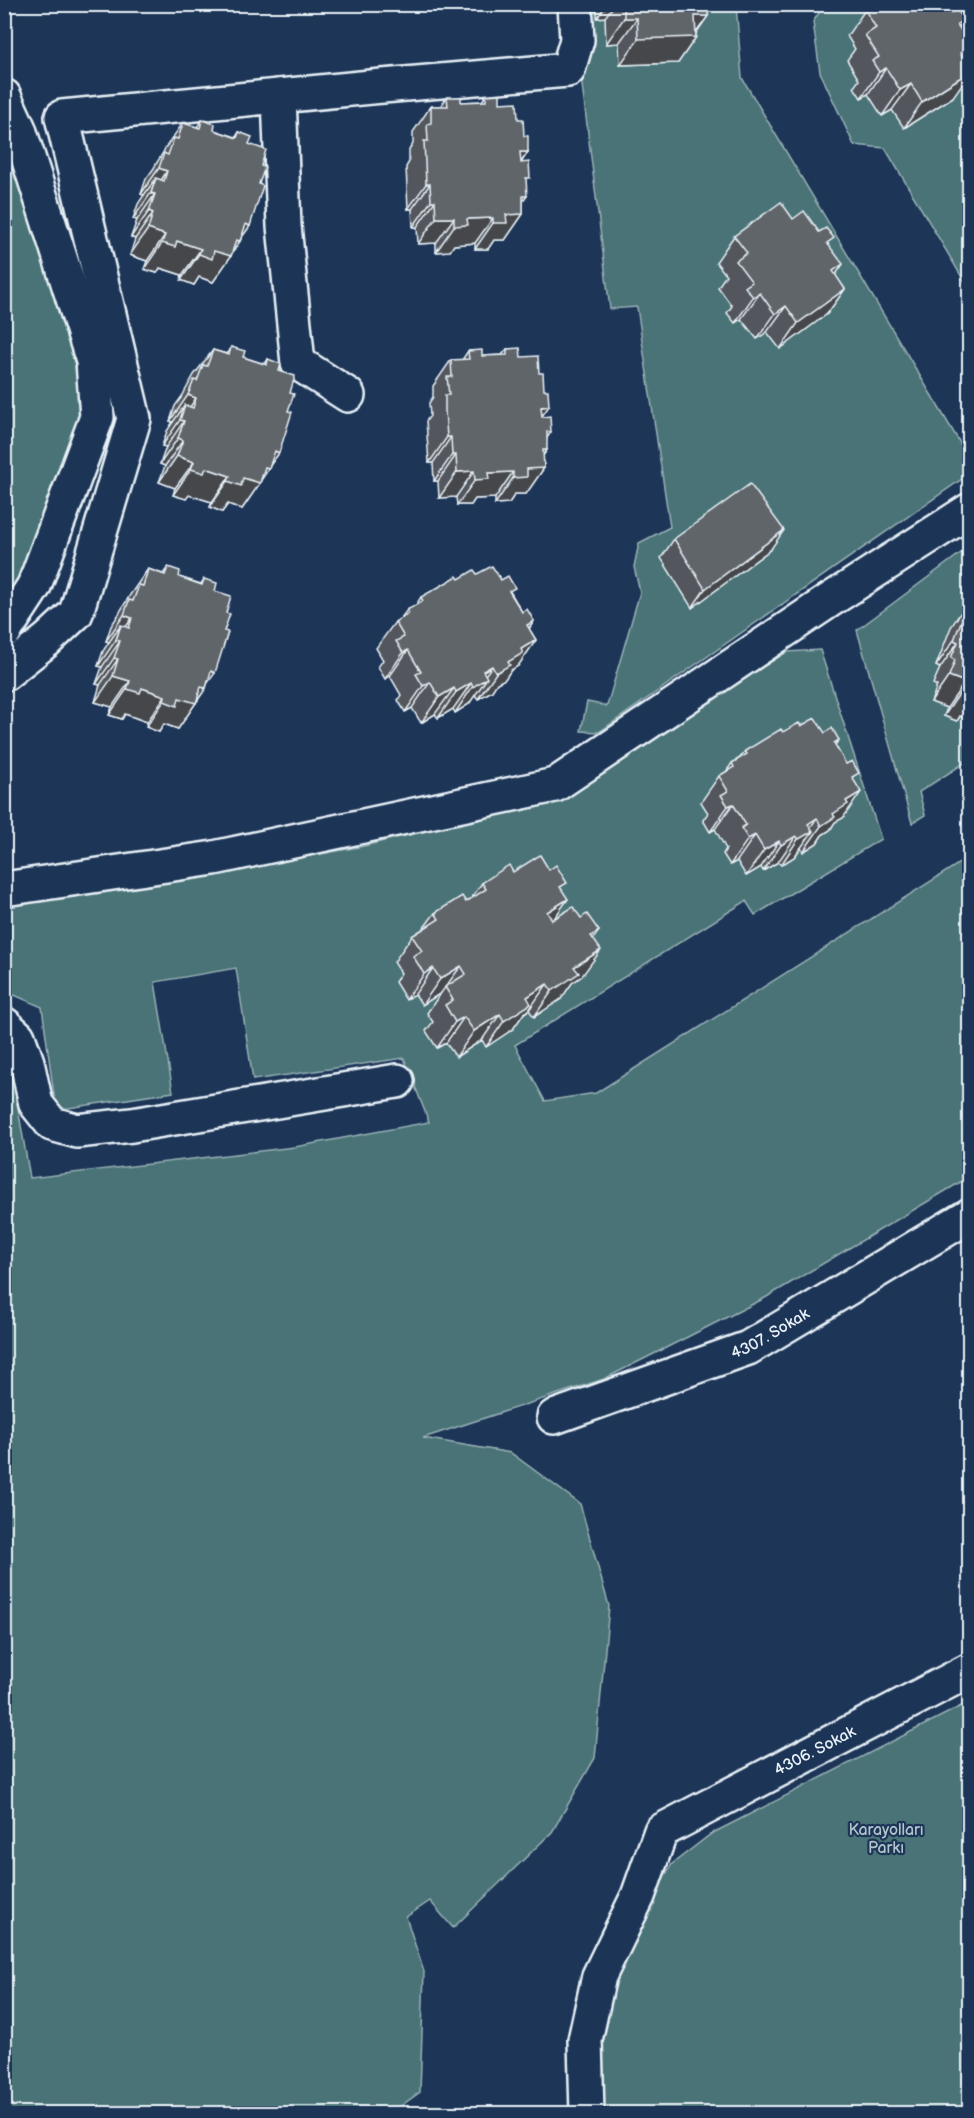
<svg xmlns="http://www.w3.org/2000/svg" width="974" height="2118" font-family="'Balsamiq Sans',sans-serif">
	<style>
		.green { fill: #4a7376; stroke: #99b2b7; stroke-width: 1.5 }
		.lines { fill: none; stroke-linecap: round; stroke-linejoin: round }
		.minor-casing { stroke: #e8f1f8; stroke-width: 38 }
		.minor { stroke: #1d3557; stroke-width: 33 }
		.wall { fill: #53575c; stroke: #e8f1f8; stroke-width: 1.5 }
		.shaded-wall { fill: #44474b; stroke: #e8f1f8; stroke-width: 1.5 }
		.building { fill: #61656b; stroke: #e8f1f8; stroke-width: 1.5 }
		.labels { text-anchor: middle; dominant-baseline: central; stroke-width: 4.5; stroke-linejoin: round; paint-order: stroke }
		.street-label { font-size: 16px; fill: #e8f1f8; stroke: #1d3557 }
		.park-label { font-size: 16px; fill: #b1c5ca; stroke: #1d3557 }
	</style>
	<rect width="100%" height="100%" fill="#1d3557"/>
	<filter id="ink" filterUnits="userSpaceOnUse"><feTurbulence type="fractalNoise" baseFrequency=".0167" numOctaves="2"/><feDisplacementMap in="SourceGraphic" scale="12" xChannelSelector="R" yChannelSelector="G"/><feConvolveMatrix kernelMatrix="1 2 1 2 8 2 1 2 1" color-interpolation-filters="sRGB"/></filter>
	<g filter="url(#ink)">
		<g class="green">
			<path d="M 969,4 L 969,289 L 885,148 L 854,145 L 820,72 L 813,22 L 824,5 Z"/>
			<path d="M 585,5 L 736,5 L 742,78 L 969,458 L 969,474 L 599,732 L 581,731 L 587,702 L 607,706 L 640,592 L 634,567 L 639,543 L 670,527 L 637,307 L 610,309 L 581,77 Z"/>
			<path d="M 4,118 L 77,338 L 82,435 L 4,616 Z"/>
			<path d="M 969,547 L 969,760 L 919,792 L 925,815 L 912,823 L 857,630 Z"/>
			<path d="M 820,650 L 881,839 L 755,915 L 746,901 L 515,1045 L 545,1101 L 596,1093 L 969,857 L 969,1177 L 765,1298 L 604,1379 L 423,1438 L 511,1453 L 580,1504 L 609,1606 L 595,1758 L 552,1832 L 453,1928 L 430,1901 L 406,1917 L 424,1972 L 420,2092 L 391,2113 L 5,2113 L 4,1065 L 12,1073 L 30,1178 L 295,1147 L 429,1122 L 404,1058 L 253,1080 L 236,968 L 155,982 L 173,1092 L 56,1110 L 42,1007 L 5,991 L 5,907 L 200,876 L 364,846 L 532,804 L 640,742 L 787,652 Z"/>
			<path d="M 969,1702 L 969,2113 L 600,2113 L 595,2094 L 607,1985 L 635,1923 L 672,1864 L 711,1834 Z"/>
		</g>
		<g class="lines">
			<g class="minor-casing">
				<g id="minor">
					<path d="M 4,96 L 19,129 L 93,361 L 97,417 L 34,586 L 4,632"/>
					<path d="M 279,96 L 284,226 L 298,363 L 348,395"/>
					<path d="M 4,674 L 47,640 L 76,613 L 134,419 L 62,117 L 371,87 L 568,70 L 577,40 L 575,4"/>
					<path d="M 4,889 L 214,858 L 555,785 L 830,600 L 970,510"/>
					<path d="M 4,1024 L 18,1037 L 27,1062 L 36,1104 L 52,1124 L 77,1131 L 132,1125 L 397,1081"/>
					<path id="s1" d="M 554,1417 L 748,1348 L 970,1215"/>
					<path id="s2" d="M 587,2114 L 585,2040 L 599,1976 L 638,1896 L 661,1831 L 970,1670"/>
				</g>
			</g>
			<use href="#minor" class="minor"/>
		</g>
		<g class="wall">
			<path d="M 597,4 L 708,4 L 708,16 L 696,33 L 696,37 L 678,63 L 620,65 L 619,43 L 606,44 L 605,17 L 597,18 Z"/>
			<path d="M 865,10 L 950,13 L 964,20 L 959,27 L 963,58 L 953,97 L 904,128 L 892,110 L 882,116 L 868,94 L 861,98 L 854,87 L 859,80 L 847,60 L 855,49 L 847,36 Z"/>
			<path d="M 486,95 L 500,103 L 518,119 L 528,152 L 521,163 L 526,184 L 523,202 L 523,214 L 505,240 L 494,240 L 488,249 L 475,249 L 475,243 L 454,245 L 450,251 L 436,252 L 436,243 L 418,244 L 417,227 L 413,227 L 412,209 L 408,209 L 406,167 L 409,162 L 409,150 L 413,144 L 413,132 L 431,106 L 441,106 L 447,97 L 461,102 L 482,101 Z"/>
			<path d="M 202,120 L 214,130 L 236,137 L 239,132 L 249,144 L 261,166 L 259,184 L 250,226 L 242,237 L 240,241 L 232,253 L 231,256 L 213,282 L 199,277 L 194,285 L 181,280 L 182,275 L 160,268 L 157,273 L 144,269 L 147,261 L 130,255 L 135,239 L 131,237 L 137,220 L 133,219 L 138,204 L 144,195 L 141,194 L 146,179 L 154,168 L 156,164 L 164,151 L 165,148 L 183,123 L 197,127 Z"/>
			<path d="M 793,219 L 829,245 L 835,275 L 845,289 L 827,314 L 780,349 L 767,332 L 757,339 L 741,319 L 735,323 L 727,313 L 732,306 L 718,287 L 726,275 L 716,262 L 734,236 Z"/>
			<path d="M 231,347 L 243,357 L 265,364 L 268,359 L 279,371 L 290,393 L 288,411 L 279,453 L 271,464 L 269,468 L 261,480 L 260,483 L 242,509 L 228,504 L 222,512 L 210,507 L 212,502 L 189,495 L 186,499 L 173,495 L 175,488 L 159,482 L 165,466 L 160,464 L 166,447 L 162,446 L 167,431 L 173,422 L 170,421 L 175,406 L 183,395 L 185,391 L 194,375 L 213,350 L 227,354 Z"/>
			<path d="M 507,349 L 521,357 L 542,417 L 551,432 L 547,438 L 543,456 L 544,468 L 526,494 L 515,494 L 509,503 L 495,504 L 495,498 L 475,499 L 471,505 L 457,505 L 456,497 L 439,498 L 438,481 L 434,481 L 433,463 L 429,463 L 426,421 L 430,416 L 429,403 L 433,397 L 433,386 L 451,360 L 462,360 L 468,351 L 482,356 L 502,355 Z"/>
			<path d="M 674,539 L 771,549 L 692,608 L 661,558 Z"/>
			<path d="M 168,567 L 179,577 L 201,584 L 204,579 L 215,591 L 226,613 L 206,688 L 178,729 L 164,724 L 159,732 L 146,727 L 147,722 L 125,714 L 122,719 L 109,715 L 112,707 L 95,702 L 100,685 L 96,684 L 102,667 L 98,666 L 103,651 L 109,642 L 106,641 L 111,626 L 119,614 L 121,610 L 130,595 L 148,569 L 163,574 Z"/>
			<path d="M 477,574 L 501,580 L 511,593 L 522,612 L 534,621 L 529,629 L 536,640 L 518,666 L 511,670 L 505,679 L 497,683 L 492,691 L 478,699 L 475,695 L 469,704 L 455,713 L 453,709 L 438,718 L 435,714 L 421,723 L 412,708 L 405,712 L 398,700 L 401,695 L 390,676 L 385,679 L 378,667 L 383,660 L 376,648 L 395,622 L 401,618 L 407,610 L 416,605 L 421,597 L 459,579 Z"/>
			<path d="M 969,600 L 969,720 L 960,716 L 957,721 L 944,716 L 947,708 L 931,702 L 937,686 L 933,684 L 940,668 L 936,666 L 951,627 Z"/>
			<path d="M 801,726 L 825,733 L 839,740 L 835,745 L 854,780 L 843,818 L 835,822 L 830,830 L 822,835 L 817,843 L 803,852 L 801,848 L 794,857 L 781,865 L 778,862 L 763,871 L 761,867 L 746,876 L 737,861 L 730,865 L 723,854 L 726,849 L 715,829 L 710,832 L 703,820 L 708,813 L 701,802 L 719,776 L 726,772 L 732,763 L 740,758 L 745,751 L 783,732 Z"/>
			<path d="M 513,872 L 562,890 L 554,919 L 581,918 L 599,931 L 593,939 L 582,976 L 572,983 L 561,999 L 534,1017 L 529,1010 L 524,1013 L 513,1029 L 486,1047 L 482,1040 L 456,1057 L 446,1043 L 437,1048 L 426,1031 L 433,1022 L 427,1013 L 441,993 L 422,1005 L 415,994 L 406,1000 L 395,982 L 401,973 L 394,962 L 412,936 L 423,929 L 435,913 L 466,902 L 471,899 L 482,883 Z"/>
		</g>
		<g class="shaded-wall">
			<path d="M 607,4 L 615,4 L 605,17 L 597,18 Z"/>
			<path d="M 695,16 L 708,16 L 693,37 L 696,37 L 678,63 L 620,65 L 638,39 Z"/>
			<path d="M 624,18 L 637,18 L 619,43 L 606,44 Z"/>
			<path d="M 969,47 L 969,49 L 953,72 L 960,53 Z"/>
			<path d="M 886,68 L 868,94 L 861,98 L 879,72 Z"/>
			<path d="M 969,72 L 969,74 L 953,97 L 904,128 L 922,102 Z"/>
			<path d="M 911,84 L 892,110 L 882,116 L 900,90 Z"/>
			<path d="M 520,152 L 528,152 L 510,178 Z"/>
			<path d="M 159,168 L 167,171 L 152,194 L 155,194 L 137,220 L 133,219 L 151,193 L 156,178 L 144,195 L 141,194 Z"/>
			<path d="M 426,184 L 430,184 L 412,209 L 408,209 Z"/>
			<path d="M 523,196 L 527,196 L 514,214 L 523,214 L 505,240 L 494,240 L 488,249 L 475,249 L 493,223 L 506,215 Z"/>
			<path d="M 431,201 L 435,201 L 417,227 L 413,227 Z"/>
			<path d="M 149,211 L 153,213 L 135,239 L 131,237 Z"/>
			<path d="M 436,218 L 454,218 L 436,243 L 418,244 Z"/>
			<path d="M 493,218 L 475,243 L 454,245 L 450,251 L 436,252 L 454,226 L 467,219 Z"/>
			<path d="M 246,224 L 250,226 L 239,241 L 240,241 L 230,256 L 231,256 L 213,282 L 199,277 L 194,285 L 181,280 L 199,254 L 214,251 Z"/>
			<path d="M 148,229 L 165,235 L 147,261 L 130,255 Z"/>
			<path d="M 177,241 L 201,249 L 182,275 L 160,268 L 157,273 L 144,269 L 162,243 Z"/>
			<path d="M 843,264 L 825,290 L 833,271 Z"/>
			<path d="M 845,289 L 827,314 L 780,349 L 798,323 Z"/>
			<path d="M 760,293 L 741,319 L 735,323 L 753,297 Z"/>
			<path d="M 786,306 L 767,332 L 757,339 L 775,314 Z"/>
			<path d="M 188,395 L 196,398 L 181,420 L 184,421 L 166,447 L 162,446 L 180,420 L 185,405 L 173,422 L 170,421 Z"/>
			<path d="M 549,406 L 531,432 L 541,407 Z"/>
			<path d="M 447,437 L 451,437 L 433,463 L 429,463 Z"/>
			<path d="M 178,438 L 183,440 L 165,466 L 160,464 Z"/>
			<path d="M 543,450 L 547,450 L 535,468 L 544,468 L 526,494 L 515,494 L 509,503 L 495,504 L 513,478 L 527,469 Z"/>
			<path d="M 275,451 L 279,453 L 268,468 L 269,468 L 259,483 L 260,483 L 242,509 L 228,504 L 222,512 L 210,507 L 228,481 L 243,478 Z"/>
			<path d="M 452,455 L 456,455 L 438,481 L 434,481 Z"/>
			<path d="M 177,456 L 194,462 L 175,488 L 159,482 Z"/>
			<path d="M 206,468 L 230,476 L 212,502 L 189,495 L 186,499 L 173,495 L 191,469 Z"/>
			<path d="M 474,471 L 456,497 L 439,498 L 457,472 Z"/>
			<path d="M 513,472 L 495,498 L 475,499 L 471,505 L 457,505 L 475,480 L 488,473 Z"/>
			<path d="M 784,530 L 771,549 L 692,608 L 705,589 Z"/>
			<path d="M 124,615 L 132,618 L 117,640 L 120,641 L 102,667 L 98,666 L 116,640 L 121,625 L 109,642 L 106,641 Z"/>
			<path d="M 534,621 L 516,647 L 527,625 Z"/>
			<path d="M 536,640 L 518,666 L 511,670 L 505,679 L 497,683 L 492,691 L 478,699 L 496,673 L 521,649 Z"/>
			<path d="M 954,640 L 958,642 L 940,668 L 936,666 Z"/>
			<path d="M 408,650 L 390,676 L 385,679 L 403,653 Z"/>
			<path d="M 114,658 L 118,659 L 100,685 L 96,684 Z"/>
			<path d="M 492,666 L 480,682 L 487,678 L 469,704 L 455,713 L 483,671 Z"/>
			<path d="M 211,671 L 215,673 L 204,688 L 206,688 L 178,729 L 164,724 L 159,732 L 146,727 L 164,701 L 179,698 Z"/>
			<path d="M 113,676 L 130,681 L 112,707 L 95,702 Z"/>
			<path d="M 949,676 L 965,682 L 947,708 L 931,702 Z"/>
			<path d="M 430,682 L 412,708 L 405,712 L 423,686 Z"/>
			<path d="M 471,683 L 453,709 L 438,718 L 456,692 Z"/>
			<path d="M 142,688 L 165,696 L 147,722 L 125,714 L 122,719 L 109,715 L 127,689 Z"/>
			<path d="M 454,688 L 435,714 L 421,723 L 439,697 Z"/>
			<path d="M 962,690 L 969,693 L 969,720 L 960,716 L 957,721 L 944,716 Z"/>
			<path d="M 861,792 L 843,818 L 835,822 L 830,830 L 822,835 L 817,843 L 803,852 L 821,826 L 846,801 Z"/>
			<path d="M 733,804 L 715,829 L 710,832 L 728,806 Z"/>
			<path d="M 817,818 L 805,835 L 813,831 L 794,857 L 781,865 L 808,824 Z"/>
			<path d="M 755,835 L 737,861 L 730,865 L 748,839 Z"/>
			<path d="M 796,836 L 778,862 L 763,871 L 781,845 Z"/>
			<path d="M 779,841 L 761,867 L 746,876 L 764,850 Z"/>
			<path d="M 568,899 L 550,924 L 547,912 Z"/>
			<path d="M 601,950 L 582,976 L 572,983 L 561,999 L 534,1017 L 552,991 L 574,967 Z"/>
			<path d="M 461,966 L 441,993 L 422,1005 L 440,979 Z"/>
			<path d="M 433,968 L 415,994 L 406,1000 L 424,974 Z"/>
			<path d="M 547,984 L 529,1010 L 524,1013 L 513,1029 L 486,1047 L 504,1021 L 527,997 Z"/>
			<path d="M 500,1014 L 482,1040 L 456,1057 L 474,1031 Z"/>
			<path d="M 464,1017 L 446,1043 L 437,1048 L 455,1022 Z"/>
		</g>
		<g class="building">
			<path d="M 624,4 L 708,4 L 708,16 L 695,16 L 696,37 L 638,39 L 637,18 L 624,18 Z"/>
			<path d="M 874,4 L 945,4 L 950,13 L 957,9 L 964,20 L 957,24 L 969,44 L 969,47 L 960,53 L 969,68 L 969,72 L 922,102 L 911,84 L 900,90 L 886,68 L 879,72 L 872,61 L 879,57 L 865,35 L 876,28 L 865,10 Z"/>
			<path d="M 500,94 L 500,103 L 517,102 L 518,119 L 523,119 L 524,136 L 528,136 L 528,152 L 520,152 L 521,163 L 529,162 L 530,178 L 526,178 L 527,196 L 523,196 L 523,214 L 506,215 L 507,223 L 493,223 L 493,218 L 467,219 L 468,225 L 454,226 L 454,218 L 436,218 L 435,201 L 431,201 L 430,184 L 426,184 L 424,141 L 428,141 L 427,124 L 431,123 L 431,106 L 448,106 L 447,97 L 461,97 L 461,102 L 486,101 L 486,95 Z"/>
			<path d="M 202,120 L 215,124 L 214,130 L 237,138 L 239,132 L 252,137 L 249,144 L 266,150 L 261,166 L 265,167 L 259,184 L 263,186 L 250,226 L 246,224 L 240,241 L 236,240 L 231,256 L 214,251 L 212,259 L 199,254 L 201,249 L 177,241 L 175,247 L 162,243 L 165,235 L 148,229 L 153,213 L 149,211 L 155,194 L 151,193 L 156,178 L 164,181 L 167,171 L 159,168 L 164,153 L 168,155 L 174,138 L 178,139 L 183,123 L 200,128 Z"/>
			<path d="M 781,202 L 793,219 L 804,211 L 819,232 L 826,228 L 834,238 L 827,243 L 843,264 L 833,271 L 845,289 L 798,323 L 786,306 L 775,314 L 760,293 L 753,297 L 745,287 L 752,282 L 736,261 L 747,253 L 734,236 Z"/>
			<path d="M 231,347 L 245,351 L 243,357 L 267,365 L 268,359 L 281,364 L 279,371 L 295,376 L 290,393 L 294,394 L 288,411 L 292,412 L 287,428 L 279,453 L 275,451 L 269,468 L 265,467 L 260,483 L 243,478 L 241,486 L 228,481 L 230,476 L 206,468 L 204,473 L 191,469 L 194,462 L 177,456 L 183,440 L 178,438 L 184,421 L 180,420 L 185,405 L 193,408 L 196,398 L 188,395 L 194,380 L 197,381 L 203,365 L 207,366 L 213,350 L 229,355 Z"/>
			<path d="M 520,348 L 521,357 L 538,356 L 539,373 L 543,373 L 544,390 L 548,390 L 549,406 L 541,407 L 542,417 L 550,416 L 551,432 L 547,432 L 547,450 L 543,450 L 544,468 L 527,469 L 527,477 L 513,478 L 513,472 L 488,473 L 489,479 L 475,480 L 474,471 L 457,472 L 456,455 L 452,455 L 451,437 L 447,437 L 445,411 L 445,395 L 449,395 L 447,377 L 452,377 L 451,360 L 469,359 L 468,351 L 482,350 L 482,356 L 507,355 L 507,349 Z"/>
			<path d="M 750,484 L 784,530 L 705,589 L 674,539 Z"/>
			<path d="M 492,566 L 501,580 L 508,576 L 515,588 L 509,591 L 522,612 L 527,609 L 534,621 L 527,625 L 536,640 L 521,649 L 523,653 L 508,662 L 510,665 L 496,673 L 492,666 L 483,671 L 487,678 L 473,687 L 471,683 L 456,692 L 454,688 L 439,697 L 430,682 L 423,686 L 416,674 L 421,672 L 408,650 L 403,653 L 396,641 L 404,637 L 395,622 L 409,613 L 407,610 L 423,601 L 421,597 L 444,584 L 457,576 L 459,579 L 474,570 L 477,574 Z"/>
			<path d="M 168,567 L 180,571 L 179,577 L 202,585 L 204,579 L 217,583 L 215,591 L 231,596 L 226,613 L 230,614 L 224,631 L 228,632 L 215,673 L 211,671 L 206,688 L 201,687 L 196,703 L 179,698 L 177,706 L 164,701 L 165,696 L 142,688 L 140,693 L 127,689 L 130,681 L 113,676 L 118,659 L 114,658 L 120,641 L 116,640 L 121,625 L 129,628 L 132,618 L 124,615 L 129,600 L 133,601 L 139,585 L 143,586 L 148,569 L 165,575 Z"/>
			<path d="M 969,601 L 969,693 L 962,690 L 965,682 L 949,676 L 955,660 L 951,658 L 958,642 L 954,640 Z"/>
			<path d="M 815,718 L 825,733 L 832,728 L 839,740 L 834,743 L 846,764 L 852,761 L 859,773 L 852,777 L 861,792 L 846,801 L 848,804 L 833,814 L 835,817 L 821,826 L 817,818 L 808,824 L 813,831 L 799,839 L 796,836 L 781,845 L 779,841 L 764,850 L 755,835 L 748,839 L 741,828 L 746,825 L 733,804 L 728,806 L 721,795 L 728,791 L 719,776 L 734,767 L 732,763 L 747,754 L 745,751 L 781,729 L 783,732 L 799,723 L 801,726 Z"/>
			<path d="M 540,855 L 549,870 L 556,865 L 567,883 L 560,887 L 568,899 L 547,912 L 552,920 L 573,907 L 581,918 L 587,914 L 599,931 L 591,936 L 601,950 L 574,967 L 579,973 L 552,991 L 547,984 L 527,997 L 531,1004 L 504,1021 L 500,1014 L 474,1031 L 464,1017 L 455,1022 L 445,1005 L 453,1000 L 445,987 L 466,974 L 461,966 L 440,979 L 433,968 L 424,974 L 413,956 L 422,951 L 412,936 L 439,919 L 435,913 L 462,896 L 466,902 L 486,889 L 482,883 L 509,865 L 513,872 Z"/>
		</g>
	</g>
	<g class="labels">
		<g class="street-label">
			<text stroke="none"><textPath href="#s1" startOffset="232">4307. Sokak</textPath></text>
			<text stroke="none"><textPath href="#s2" startOffset="471">4306. Sokak</textPath></text>
		</g>
		<g class="park-label">
			<text x="886" y="1830">Karayolları<tspan x="886" dy="18">Parkı</tspan></text>
		</g>
	</g>
	<rect width="974" height="2118" fill="none" stroke="#1d3557" stroke-width="24"/>
	<rect x="12" y="12" width="950" height="2094" fill="none" stroke="#e8f1f8" stroke-width="2" filter="url(#ink)"/>
</svg>
